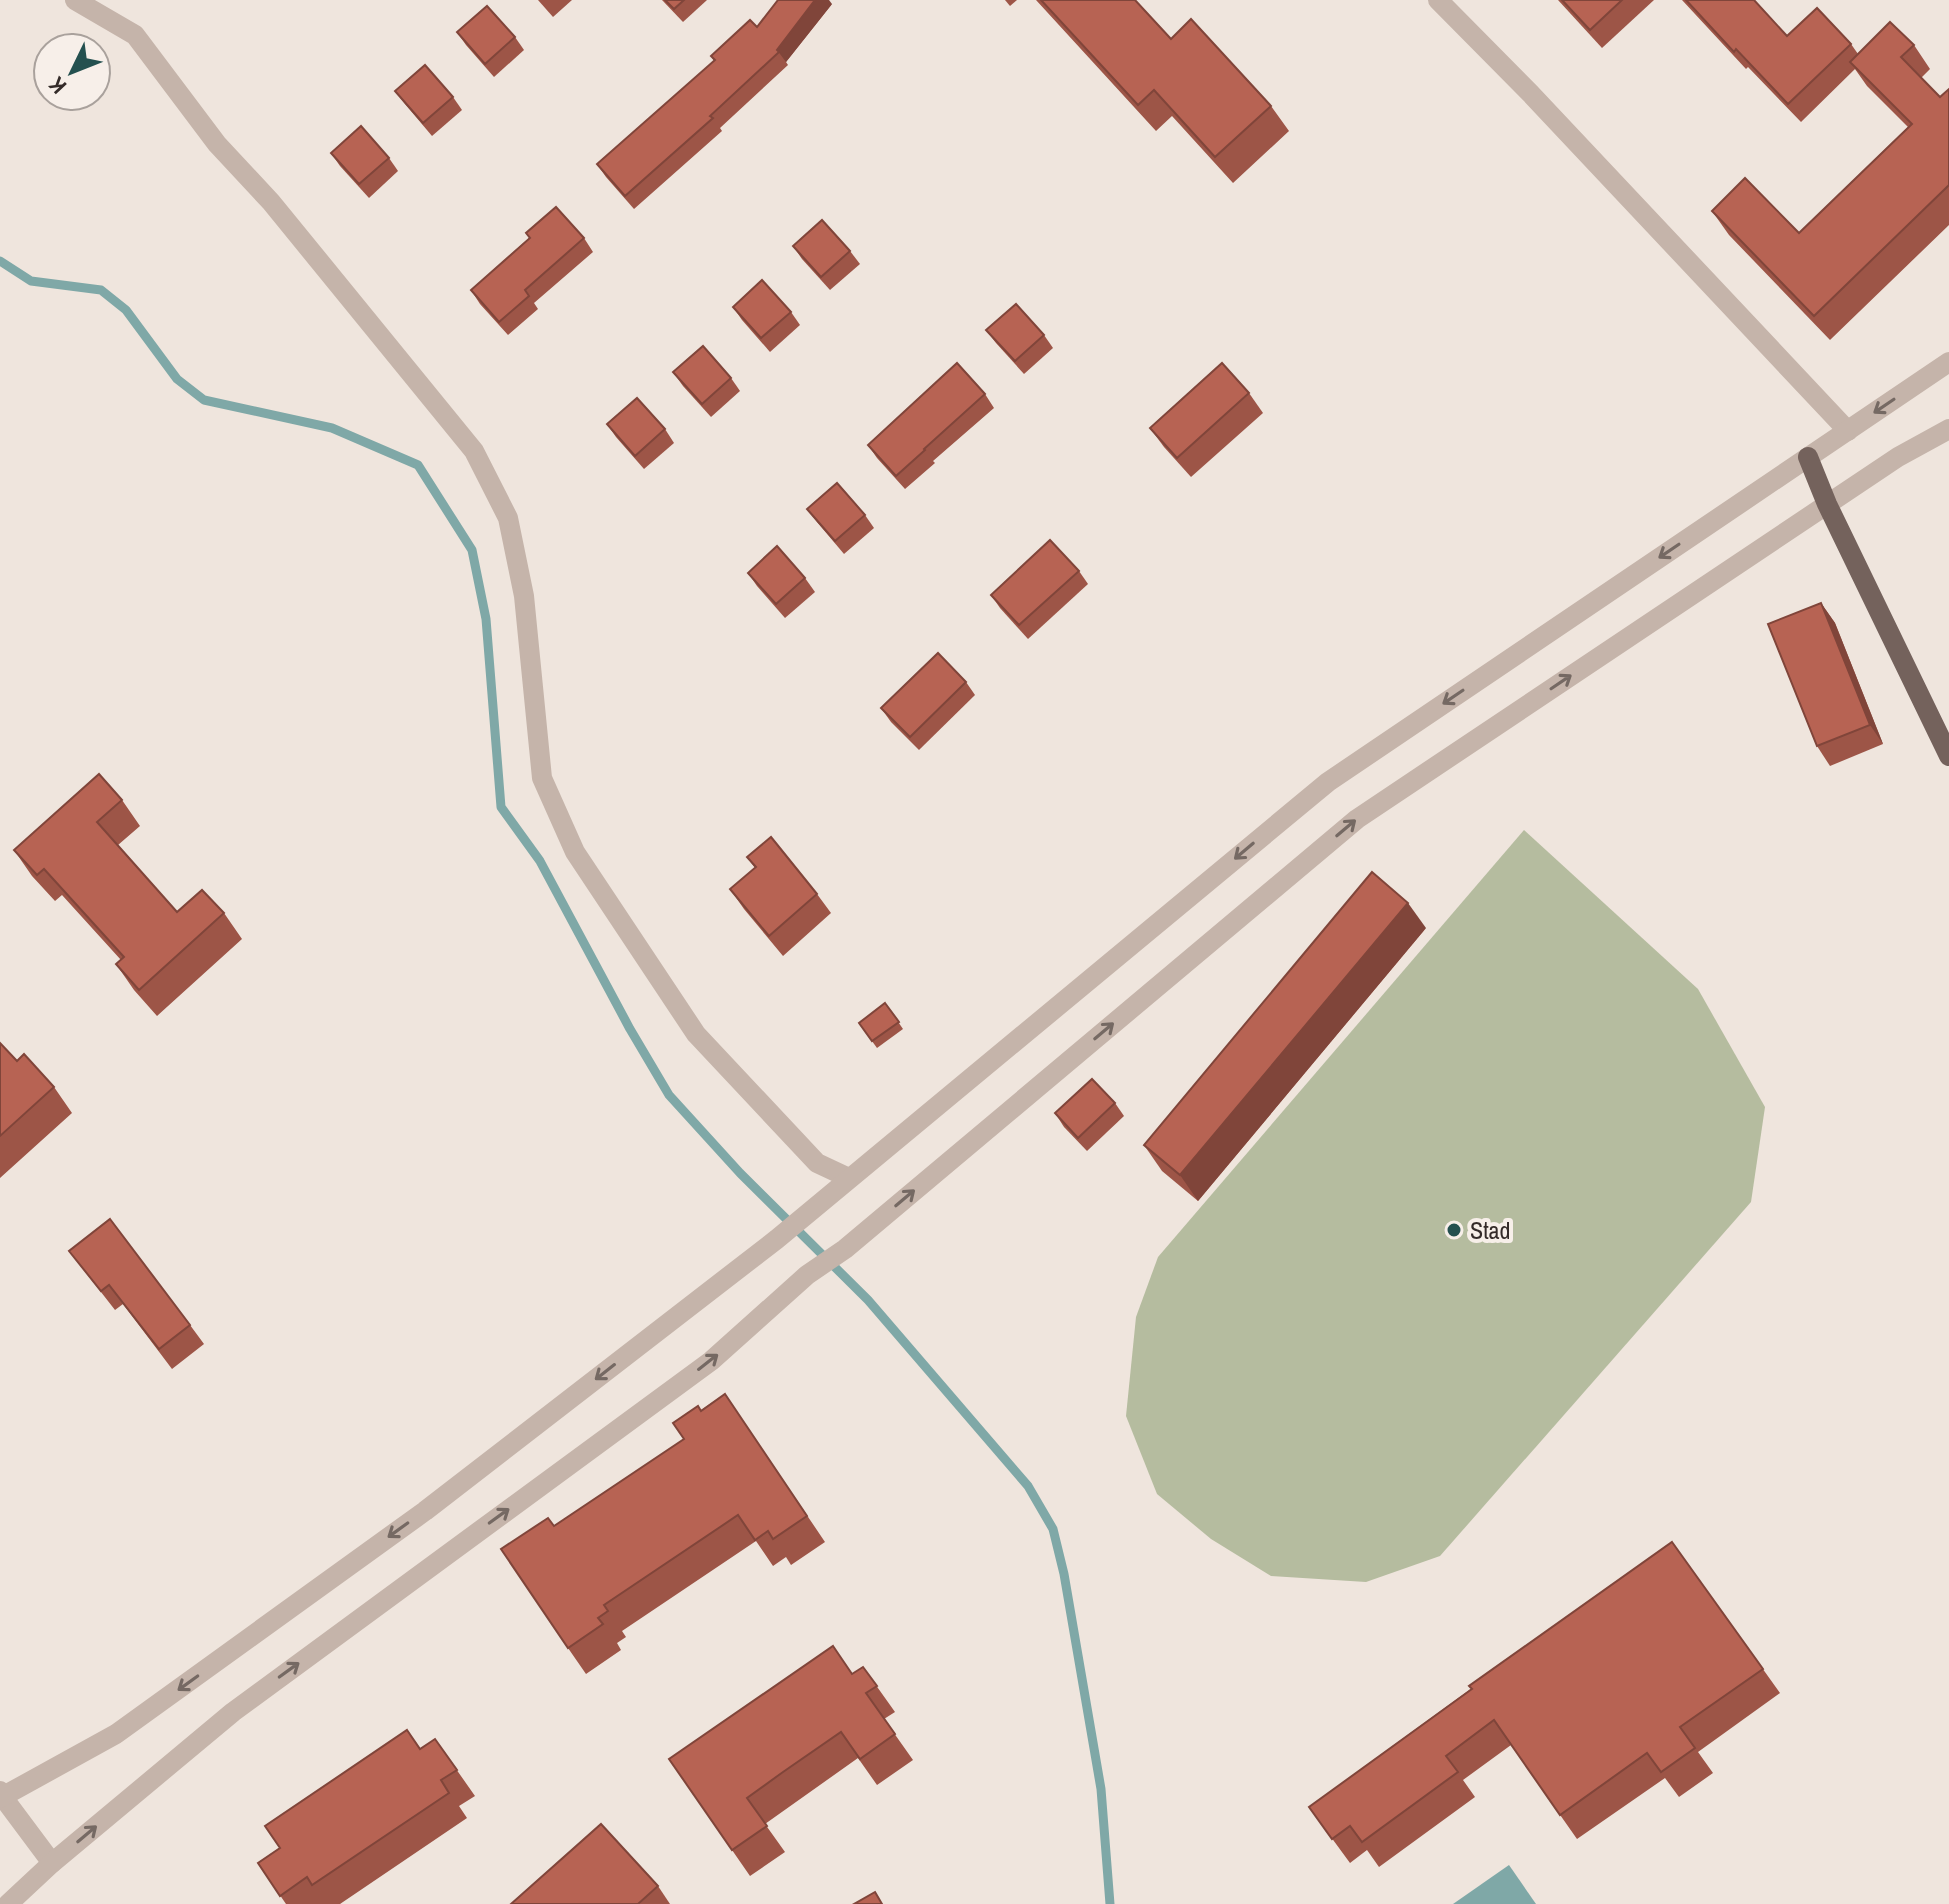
<svg xmlns="http://www.w3.org/2000/svg" width="1949" height="1904" font-family="'Archivo Narrow',sans-serif">
	<style>
		.green { fill: #b5bc9f }
		.water { fill: #7fa8a7 }
		.lines { fill: none; stroke-linecap: round; stroke-linejoin: round }
		.stream { stroke: #7fa8a7; stroke-width: 9 }
		.minor { stroke: #c5b4aa; stroke-width: 20 }
		.major { stroke: #74625c; stroke-width: 20 }
		.wall { fill: #9d5547 }
		.shaded-wall { fill: #80453a }
		.building { fill: #b76353; stroke: #80453a; stroke-width: 2 }
		.oneway { stroke: #756963 }
		.poi-dot { fill: #24504f; stroke: #f7efe9; stroke-width: 3 }
		.labels { text-anchor: middle; dominant-baseline: central; stroke-width: 8; stroke-linejoin: round; paint-order: stroke }
		.poi-label { font-size: 24px; fill: #342b29; stroke: #f7efe9; text-anchor: start }
	</style>
	<rect width="100%" height="100%" fill="#efe5dd"/>
	<path class="green" d="M 1524,830 L 1698,989 L 1765,1107 L 1751,1202 L 1440,1556 L 1366,1582 L 1271,1576 L 1211,1539 L 1157,1494 L 1126,1416 L 1136,1317 L 1158,1257 Z"/>
	<path class="water" d="M 1509,1865 L 1536,1904 L 1453,1904 Z"/>
	<g class="lines">
		<path class="stream" d="M 0,261 L 31,281 L 101,290 L 126,310 L 177,379 L 204,400 L 332,428 L 418,465 L 472,550 L 486,619 L 501,807 L 540,861 L 630,1029 L 669,1095 L 740,1173 L 868,1300 L 1028,1486 L 1053,1529 L 1064,1574 L 1101,1789 L 1110,1904"/>
		<g class="minor">
			<path d="M 75,0 L 135,35 L 217,144 L 271,202 L 474,451 L 508,518 L 524,596 L 542,778 L 575,852 L 696,1034 L 817,1163 L 849,1178"/>
			<path d="M 1438,0 L 1531,94 L 1848,431"/>
			<path d="M 0,1791 L 2,1796 L 52,1863"/>
			<path d="M 0,1798 L 116,1734 L 425,1511 L 777,1239 L 1328,782 L 1949,362"/>
			<path d="M 8,1904 L 52,1863 L 233,1712 L 711,1361 L 807,1275 L 845,1249 L 1357,819 L 1898,457 L 1949,429"/>
		</g>
		<path class="major" d="M 1808,457 L 1827,504 L 1949,756"/>
	</g>
	<g class="wall">
		<path d="M 538,0 L 572,0 L 553,17 Z"/>
		<path d="M 662,0 L 707,0 L 683,22 Z"/>
		<path d="M 1005,0 L 1017,0 L 1010,6 Z"/>
		<path d="M 1036,0 L 1135,0 L 1171,39 L 1271,106 L 1289,131 L 1233,183 L 1172,116 L 1156,131 Z"/>
		<path d="M 1558,0 L 1654,0 L 1602,48 Z"/>
		<path d="M 1682,0 L 1754,0 L 1787,36 L 1851,44 L 1858,54 L 1914,45 L 1930,69 L 1921,78 L 1940,97 L 1949,89 L 1949,225 L 1830,340 L 1729,235 L 1712,211 L 1799,233 L 1908,127 L 1867,86 L 1855,69 L 1801,122 L 1748,67 L 1746,69 Z"/>
		<path d="M 832,4 L 786,62 L 788,65 L 720,128 L 722,131 L 634,209 L 606,177 L 597,164 L 714,61 L 711,56 L 757,27 Z"/>
		<path d="M 457,32 L 515,37 L 524,50 L 494,77 L 466,45 Z"/>
		<path d="M 395,91 L 453,97 L 462,110 L 432,136 L 405,104 Z"/>
		<path d="M 331,153 L 389,158 L 398,171 L 369,198 L 340,166 Z"/>
		<path d="M 526,233 L 584,238 L 593,252 L 534,303 L 538,309 L 508,335 L 480,304 L 471,290 L 529,238 Z"/>
		<path d="M 793,246 L 850,251 L 860,264 L 830,290 L 802,259 Z"/>
		<path d="M 733,307 L 791,312 L 800,325 L 770,352 L 742,320 Z"/>
		<path d="M 986,330 L 1044,335 L 1053,348 L 1024,374 L 996,343 Z"/>
		<path d="M 673,372 L 731,378 L 740,391 L 711,417 L 683,386 Z"/>
		<path d="M 1249,393 L 1263,413 L 1191,477 L 1164,447 L 1150,428 Z"/>
		<path d="M 985,394 L 994,408 L 933,461 L 935,463 L 905,489 L 877,458 L 868,445 Z"/>
		<path d="M 607,424 L 665,429 L 674,443 L 644,469 L 616,437 Z"/>
		<path d="M 807,509 L 865,515 L 874,528 L 844,554 L 817,522 Z"/>
		<path d="M 1079,571 L 1088,584 L 1028,639 L 1000,608 L 991,595 Z"/>
		<path d="M 748,573 L 805,578 L 815,592 L 785,618 L 757,586 Z"/>
		<path d="M 1821,603 L 1835,623 L 1883,744 L 1830,766 L 1817,746 Z"/>
		<path d="M 966,682 L 975,695 L 919,750 L 891,722 L 881,708 Z"/>
		<path d="M 122,800 L 140,826 L 118,845 L 177,912 L 224,913 L 242,939 L 157,1016 L 134,990 L 116,964 L 121,960 L 62,895 L 55,901 L 32,876 L 14,850 Z"/>
		<path d="M 747,857 L 817,894 L 831,913 L 783,956 L 744,909 L 730,889 L 755,868 Z"/>
		<path d="M 1426,928 L 1198,1201 L 1162,1171 L 1144,1145 Z"/>
		<path d="M 885,1003 L 903,1029 L 877,1048 L 859,1023 Z"/>
		<path d="M 0,1043 L 17,1061 L 54,1087 L 72,1113 L 0,1178 Z"/>
		<path d="M 1115,1103 L 1124,1116 L 1087,1151 L 1064,1127 L 1055,1113 Z"/>
		<path d="M 69,1251 L 190,1325 L 204,1344 L 172,1369 L 123,1304 L 115,1310 Z"/>
		<path d="M 725,1394 L 825,1542 L 791,1565 L 786,1557 L 773,1566 L 756,1541 L 622,1631 L 626,1637 L 617,1643 L 621,1650 L 586,1674 L 568,1648 L 554,1526 L 684,1439 L 701,1410 Z"/>
		<path d="M 1672,1542 L 1780,1693 L 1698,1752 L 1713,1773 L 1679,1797 L 1665,1778 L 1577,1839 L 1511,1745 L 1463,1780 L 1475,1797 L 1379,1867 L 1367,1850 L 1350,1863 L 1309,1807 Z"/>
		<path d="M 863,1667 L 895,1712 L 884,1719 L 913,1760 L 877,1785 L 858,1758 L 765,1824 L 785,1852 L 750,1876 L 669,1759 L 853,1674 Z"/>
		<path d="M 435,1739 L 475,1796 L 459,1806 L 467,1818 L 340,1904 L 286,1904 L 258,1863 Z"/>
		<path d="M 658,1886 L 670,1904 L 511,1904 Z"/>
	</g>
	<g class="shaded-wall">
		<path d="M 815,0 L 829,0 L 832,4 L 786,62 L 777,50 Z"/>
		<path d="M 1821,603 L 1835,623 L 1883,744 L 1870,725 Z"/>
		<path d="M 1408,903 L 1426,928 L 1198,1201 L 1180,1175 Z"/>
	</g>
	<g class="building">
		<path d="M 665,0 L 684,0 L 674,9 Z"/>
		<path d="M 778,0 L 815,0 L 777,50 L 779,52 L 710,116 L 713,118 L 625,196 L 597,164 L 715,60 L 711,56 L 750,20 L 757,27 Z"/>
		<path d="M 1041,0 L 1135,0 L 1171,39 L 1191,19 L 1271,106 L 1215,157 L 1154,90 L 1138,105 Z"/>
		<path d="M 1562,0 L 1622,0 L 1590,30 Z"/>
		<path d="M 1686,0 L 1754,0 L 1787,36 L 1817,8 L 1851,44 L 1788,104 L 1736,49 L 1734,52 Z"/>
		<path d="M 487,6 L 515,37 L 485,64 L 457,32 Z"/>
		<path d="M 1890,22 L 1914,45 L 1901,57 L 1940,97 L 1949,89 L 1949,185 L 1814,316 L 1712,211 L 1745,178 L 1799,233 L 1912,124 L 1850,62 Z"/>
		<path d="M 425,65 L 453,97 L 423,123 L 395,91 Z"/>
		<path d="M 361,126 L 389,158 L 359,184 L 331,153 Z"/>
		<path d="M 556,207 L 584,238 L 525,290 L 529,296 L 499,322 L 471,290 L 530,238 L 526,233 Z"/>
		<path d="M 822,220 L 850,251 L 821,277 L 793,246 Z"/>
		<path d="M 762,280 L 791,312 L 761,338 L 733,307 Z"/>
		<path d="M 1016,304 L 1044,335 L 1015,361 L 986,330 Z"/>
		<path d="M 703,346 L 731,378 L 702,404 L 673,372 Z"/>
		<path d="M 957,363 L 985,394 L 924,449 L 925,450 L 896,476 L 868,445 Z"/>
		<path d="M 1222,363 L 1249,393 L 1177,458 L 1150,428 Z"/>
		<path d="M 637,398 L 665,429 L 635,456 L 607,424 Z"/>
		<path d="M 837,483 L 865,515 L 835,541 L 807,509 Z"/>
		<path d="M 1050,540 L 1079,571 L 1019,625 L 991,595 Z"/>
		<path d="M 777,546 L 805,578 L 776,604 L 748,573 Z"/>
		<path d="M 1821,603 L 1870,725 L 1817,746 L 1768,624 Z"/>
		<path d="M 938,653 L 966,682 L 910,737 L 881,708 Z"/>
		<path d="M 99,774 L 122,800 L 97,822 L 177,912 L 202,890 L 224,913 L 139,990 L 116,964 L 124,957 L 44,869 L 37,875 L 14,850 Z"/>
		<path d="M 771,837 L 817,894 L 769,936 L 730,889 L 756,867 L 747,857 Z"/>
		<path d="M 1372,872 L 1408,903 L 1180,1175 L 1144,1145 Z"/>
		<path d="M 885,1003 L 899,1022 L 872,1041 L 859,1023 Z"/>
		<path d="M 0,1043 L 17,1061 L 24,1054 L 54,1087 L 0,1136 Z"/>
		<path d="M 1092,1079 L 1115,1103 L 1078,1138 L 1055,1113 Z"/>
		<path d="M 110,1219 L 190,1325 L 159,1349 L 109,1285 L 101,1291 L 69,1251 Z"/>
		<path d="M 725,1394 L 807,1516 L 773,1539 L 768,1531 L 755,1540 L 738,1515 L 604,1605 L 608,1611 L 598,1618 L 603,1624 L 568,1648 L 501,1549 L 548,1518 L 554,1526 L 684,1439 L 673,1423 L 698,1406 L 701,1411 Z"/>
		<path d="M 1672,1542 L 1763,1669 L 1680,1727 L 1695,1748 L 1661,1772 L 1647,1753 L 1560,1815 L 1494,1720 L 1446,1756 L 1458,1772 L 1362,1842 L 1350,1826 L 1332,1839 L 1309,1807 L 1472,1689 L 1469,1686 Z"/>
		<path d="M 833,1646 L 852,1674 L 863,1667 L 877,1686 L 866,1693 L 895,1734 L 860,1759 L 841,1732 L 783,1772 L 747,1798 L 767,1826 L 732,1850 L 669,1759 Z"/>
		<path d="M 407,1730 L 420,1749 L 435,1739 L 457,1770 L 441,1780 L 449,1793 L 312,1885 L 307,1877 L 280,1896 L 258,1863 L 280,1848 L 265,1826 Z"/>
		<path d="M 601,1824 L 658,1886 L 638,1904 L 511,1904 Z"/>
		<path d="M 875,1892 L 882,1904 L 854,1904 Z"/>
	</g>
	<defs><path id="oneway-shaft" d="M-6 0H5M1.5-3L5.5 0L1.5 3" fill="none" stroke-width="1.6" stroke-linecap="round" stroke-linejoin="round" transform="scale(2)"/></defs>
	<g class="oneway">
		<use href="#oneway-shaft" transform="translate(1884 406) rotate(146)"/>
		<use href="#oneway-shaft" transform="translate(1669 551) rotate(146)"/>
		<use href="#oneway-shaft" transform="translate(1561 682) rotate(-34)"/>
		<use href="#oneway-shaft" transform="translate(1453 697) rotate(146)"/>
		<use href="#oneway-shaft" transform="translate(1346 828) rotate(-40)"/>
		<use href="#oneway-shaft" transform="translate(1244 851) rotate(140)"/>
		<use href="#oneway-shaft" transform="translate(1104 1031) rotate(-40)"/>
		<use href="#oneway-shaft" transform="translate(905 1198) rotate(-40)"/>
		<use href="#oneway-shaft" transform="translate(708 1362) rotate(-38)"/>
		<use href="#oneway-shaft" transform="translate(605 1372) rotate(142)"/>
		<use href="#oneway-shaft" transform="translate(499 1516) rotate(-36)"/>
		<use href="#oneway-shaft" transform="translate(398 1530) rotate(144)"/>
		<use href="#oneway-shaft" transform="translate(289 1670) rotate(-36)"/>
		<use href="#oneway-shaft" transform="translate(188 1683) rotate(144)"/>
		<use href="#oneway-shaft" transform="translate(87 1834) rotate(-40)"/>
	</g>
	<circle class="poi-dot" cx="1454" cy="1230" r="8"/>
	<g class="labels">
		<g class="poi-label">
			<text x="1470" y="1230">Stad</text>
		</g>
	</g>
	<g transform="translate(72 72) rotate(227)"><circle r="38" fill="#f7efe9" stroke="#a9a19c" stroke-width="2"/>
	<path d="M0-6L14 30L0 20L-14 30Z" fill="#24504f"/>
	<text y="-12" font-size="22" font-weight="bold" text-anchor="middle" fill="#342b29">K</text>
	</g>
</svg>
